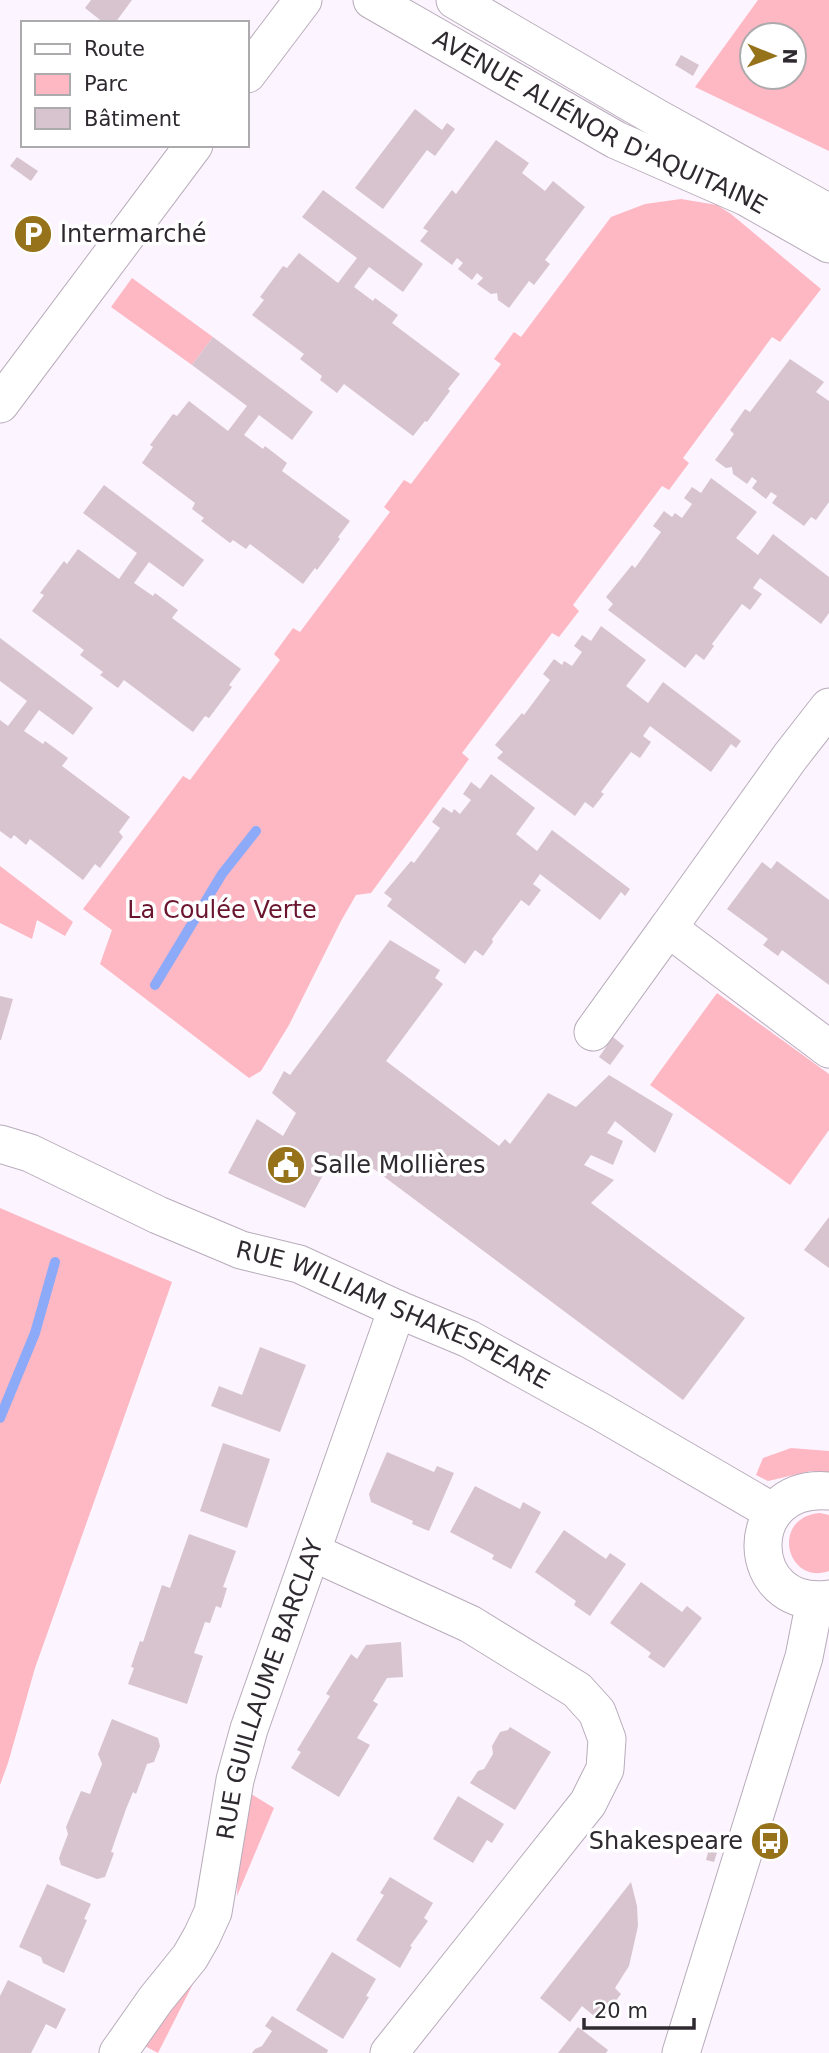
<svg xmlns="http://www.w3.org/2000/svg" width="829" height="2053" font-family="'DejaVu Sans',sans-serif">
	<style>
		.green { fill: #feb8c3; fill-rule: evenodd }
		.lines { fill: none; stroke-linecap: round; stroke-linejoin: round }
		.stream { stroke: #8daaf9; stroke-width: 10 }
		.building { fill: #d7c4cf }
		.street-casing { stroke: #b8acbb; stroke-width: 39 }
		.street { stroke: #fff; stroke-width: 37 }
		.labels { text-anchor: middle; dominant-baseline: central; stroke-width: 7; stroke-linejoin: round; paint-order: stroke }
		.street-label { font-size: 24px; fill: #2f2a30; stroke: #fff }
		.poi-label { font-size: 24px; fill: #2f2a30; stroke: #fff; text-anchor: start }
		.park-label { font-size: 24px; fill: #6a142e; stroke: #fff }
	</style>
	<rect width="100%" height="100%" fill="#fcf4fe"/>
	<g class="green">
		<path d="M 758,0 L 829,0 L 829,151 L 695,87 ZM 752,35 L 794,35 L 794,77 L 752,77 Z"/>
		<path d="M 681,199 L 717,205 L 731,214 L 821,289 L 780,342 L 772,337 L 683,458 L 689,463 L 669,490 L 662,486 L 573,605 L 579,611 L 559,637 L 552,633 L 462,753 L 469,759 L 371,893 L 356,895 L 341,921 L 289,1025 L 261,1071 L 249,1078 L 100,964 L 112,930 L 83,909 L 183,776 L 190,780 L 280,660 L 274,654 L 293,628 L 300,632 L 390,512 L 384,507 L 404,480 L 411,484 L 501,364 L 494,359 L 514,332 L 521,337 L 611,217 L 645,204 Z"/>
		<path d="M 132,278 L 213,337 L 192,365 L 111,307 Z"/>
		<path d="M 0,866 L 73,922 L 65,936 L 37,920 L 32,939 L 0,923 Z"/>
		<path d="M 717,993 L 829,1074 L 829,1130 L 790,1185 L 650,1085 Z"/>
		<path d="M 0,1208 L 172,1282 L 35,1668 L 8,1763 L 0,1785 Z"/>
		<path d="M 791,1448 L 829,1451 L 829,1473 L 811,1471 L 768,1481 L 756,1475 L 763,1458 Z"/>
		<path d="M 820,1513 L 829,1515 L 829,1571 C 786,1586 770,1517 820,1513 Z"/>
		<path d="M 248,1792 L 274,1808 L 237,1896 L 238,1864 Z"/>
		<path d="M 199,1972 L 158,2053 L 143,2045 Z"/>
	</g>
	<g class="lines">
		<g class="stream">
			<path d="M 155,985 L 222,874 L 256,831"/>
			<path d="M 0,1418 L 35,1333 L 55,1262"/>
		</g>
	</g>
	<g class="building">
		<path d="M 91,0 L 132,0 L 115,23 L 104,23 L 85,8 Z"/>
		<path d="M 681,55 L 699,65 L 693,76 L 675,65 Z"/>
		<path d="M 415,109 L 442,130 L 447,123 L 455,129 L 435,156 L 427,150 L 383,209 L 355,188 Z"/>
		<path d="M 496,140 L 529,163 L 522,173 L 545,191 L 553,181 L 585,207 L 545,260 L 550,264 L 534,285 L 529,281 L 509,308 L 498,300 L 497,293 L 491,294 L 477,284 L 483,278 L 477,273 L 472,280 L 458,269 L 463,263 L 457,258 L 452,265 L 420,241 L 428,231 L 423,228 L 452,190 L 456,194 Z"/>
		<path d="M 17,157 L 38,171 L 31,181 L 10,166 Z"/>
		<path d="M 323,190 L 423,264 L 403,292 L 369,267 L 354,287 L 373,301 L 375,298 L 398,315 L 392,323 L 460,374 L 448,389 L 450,391 L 427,422 L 425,421 L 413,436 L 344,384 L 337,393 L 320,380 L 322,376 L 300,359 L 304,354 L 252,315 L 264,300 L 260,297 L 283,266 L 287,268 L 299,253 L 338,283 L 357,258 L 302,217 Z"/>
		<path d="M 213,337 L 313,412 L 292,440 L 259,415 L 244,435 L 263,449 L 265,446 L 287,463 L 282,471 L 350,521 L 338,537 L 340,539 L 317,570 L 315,568 L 303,584 L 250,544 L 246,549 L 233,540 L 230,543 L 201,521 L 204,518 L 192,509 L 195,503 L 142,463 L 153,447 L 150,445 L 173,414 L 177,416 L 189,401 L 228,431 L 247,406 L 192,365 Z"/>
		<path d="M 790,359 L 824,382 L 816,392 L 829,401 L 829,502 L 816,520 L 811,517 L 804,526 L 772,503 L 777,496 L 771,492 L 766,499 L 752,488 L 757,481 L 752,477 L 747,484 L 733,474 L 732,467 L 726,468 L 715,460 L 734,434 L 730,430 L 745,409 L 750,412 Z"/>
		<path d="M 711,478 L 757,512 L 736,538 L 758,555 L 773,534 L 829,577 L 829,613 L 821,624 L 760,578 L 753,588 L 762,594 L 750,610 L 742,604 L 712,644 L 714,646 L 704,660 L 696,654 L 685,668 L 608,610 L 613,604 L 606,597 L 632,565 L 635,568 L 661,532 L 653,526 L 664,511 L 672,517 L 675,513 L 682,518 L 692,504 L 684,498 L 692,487 L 701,493 Z"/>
		<path d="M 104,485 L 204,560 L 183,587 L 149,562 L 134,583 L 153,596 L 155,593 L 178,610 L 172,618 L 241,669 L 229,685 L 232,687 L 209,718 L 205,716 L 193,732 L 124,680 L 118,688 L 100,675 L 103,672 L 80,655 L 84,650 L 32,611 L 44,595 L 40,593 L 64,561 L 67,564 L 78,549 L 119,579 L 137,553 L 83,513 Z"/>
		<path d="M 601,626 L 646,660 L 626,686 L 648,703 L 663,682 L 741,741 L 736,748 L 731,744 L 711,772 L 650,726 L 643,736 L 651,742 L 640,758 L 631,752 L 601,792 L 604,794 L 593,808 L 585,802 L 575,816 L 497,758 L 503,752 L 495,745 L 522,713 L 524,715 L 550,680 L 543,674 L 554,659 L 562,665 L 564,661 L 572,666 L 582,652 L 574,646 L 582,635 L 591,641 Z"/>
		<path d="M 0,638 L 93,708 L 73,735 L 39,710 L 24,731 L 43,744 L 45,741 L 68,758 L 62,766 L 130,817 L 119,832 L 123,837 L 100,868 L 95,864 L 83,880 L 30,839 L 26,845 L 14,835 L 11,839 L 0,831 L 0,720 L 8,726 L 27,701 L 0,681 Z"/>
		<path d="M 491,774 L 535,808 L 516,834 L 537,851 L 552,830 L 630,889 L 625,896 L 621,892 L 600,920 L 540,874 L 533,884 L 541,890 L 529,906 L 521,900 L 492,939 L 493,942 L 483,956 L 475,950 L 465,964 L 387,906 L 392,899 L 384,893 L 411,861 L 414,863 L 440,828 L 432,822 L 443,807 L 452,813 L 454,809 L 460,814 L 471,800 L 463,794 L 471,782 L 480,789 Z"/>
		<path d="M 777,861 L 829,900 L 829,985 L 782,950 L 778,956 L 763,945 L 768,939 L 727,909 L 762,862 L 771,869 Z"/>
		<path d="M 390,940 L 440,970 L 435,978 L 443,984 L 386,1061 L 499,1146 L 505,1139 L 510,1144 L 548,1093 L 576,1107 L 609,1075 L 673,1114 L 655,1153 L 615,1121 L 607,1133 L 623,1141 L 613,1165 L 591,1155 L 584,1165 L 614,1180 L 591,1203 L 745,1318 L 683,1400 L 351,1152 L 342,1169 L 325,1159 L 323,1164 L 328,1166 L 305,1208 L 228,1173 L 257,1119 L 283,1136 L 296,1113 L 272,1093 L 284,1071 L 290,1075 Z"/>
		<path d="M 0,996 L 13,999 L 1,1040 L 0,1040 Z"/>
		<path d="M 613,1037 L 624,1046 L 610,1065 L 599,1057 Z"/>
		<path d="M 829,1217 L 829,1268 L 804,1250 Z"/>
		<path d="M 260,1347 L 306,1365 L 280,1432 L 211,1406 L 219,1386 L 242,1395 Z"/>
		<path d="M 223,1443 L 270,1459 L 247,1528 L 200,1511 Z"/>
		<path d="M 387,1452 L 434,1472 L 437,1466 L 454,1473 L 429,1531 L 412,1524 L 413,1521 L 371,1502 L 369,1494 Z"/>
		<path d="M 475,1486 L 520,1509 L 523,1502 L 541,1512 L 511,1569 L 492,1559 L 494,1555 L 450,1532 Z"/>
		<path d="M 564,1530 L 606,1559 L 610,1553 L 626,1564 L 590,1616 L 574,1605 L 576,1601 L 535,1572 Z"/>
		<path d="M 189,1534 L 236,1551 L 223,1587 L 227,1588 L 221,1608 L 216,1606 L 210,1623 L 205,1622 L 194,1653 L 203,1656 L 187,1704 L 128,1684 L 134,1668 L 131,1667 L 140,1641 L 143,1642 L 162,1585 L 170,1588 Z"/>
		<path d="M 641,1582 L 682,1612 L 687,1606 L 702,1618 L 664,1668 L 648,1657 L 651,1653 L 610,1623 Z"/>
		<path d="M 401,1642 L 403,1677 L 387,1678 L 373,1701 L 378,1704 L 357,1738 L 370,1745 L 339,1797 L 291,1768 L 301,1752 L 297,1750 L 330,1696 L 326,1694 L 351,1654 L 357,1659 L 366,1645 Z"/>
		<path d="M 112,1719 L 158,1738 L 160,1746 L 154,1762 L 147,1764 L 136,1794 L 133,1792 L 126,1809 L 111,1852 L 114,1853 L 105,1877 L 97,1879 L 61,1865 L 59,1858 L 68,1834 L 66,1827 L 81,1791 L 90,1794 L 102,1764 L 98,1754 Z"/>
		<path d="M 510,1727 L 551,1752 L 515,1810 L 470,1783 L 478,1771 L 484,1769 L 493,1754 L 492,1746 L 500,1732 L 508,1730 Z"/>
		<path d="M 458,1796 L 504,1824 L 492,1843 L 487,1840 L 473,1863 L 433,1839 Z"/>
		<path d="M 711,1841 L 720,1843 L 714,1862 L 706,1860 Z"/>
		<path d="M 390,1877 L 433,1903 L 424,1918 L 428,1921 L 410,1946 L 412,1947 L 400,1968 L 356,1940 L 384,1895 L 380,1893 Z"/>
		<path d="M 631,1882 L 637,1906 L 638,1926 L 629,1966 L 615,1988 L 621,1994 L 600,2021 L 582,2006 L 570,2022 L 540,1998 Z"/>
		<path d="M 47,1884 L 91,1904 L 84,1919 L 87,1920 L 64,1973 L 43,1963 L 41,1957 L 19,1947 Z"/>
		<path d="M 332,1952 L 376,1979 L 366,1996 L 369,1997 L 343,2039 L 296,2010 Z"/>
		<path d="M 8,1980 L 66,2009 L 56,2029 L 46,2024 L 31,2053 L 0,2053 L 0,1996 Z"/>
		<path d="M 272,2016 L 328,2050 L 327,2053 L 252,2053 L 255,2049 L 262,2046 L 272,2031 L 265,2026 Z"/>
		<path d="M 578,2027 L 608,2050 L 606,2053 L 558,2053 Z"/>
	</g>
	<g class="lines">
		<g class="street-casing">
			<g id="street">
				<path id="s1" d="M 372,0 L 616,140 L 746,197 L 829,244"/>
				<path d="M 455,0 L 657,118 L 829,213"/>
				<path d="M 247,74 L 303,0"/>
				<path d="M 0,404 L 194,145"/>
				<path d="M 829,707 L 790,757 L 668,928 L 829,1049"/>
				<path d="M 593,1032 L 668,928"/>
				<path id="s2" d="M 0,1144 L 30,1153 L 158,1215 L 227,1244 L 241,1250 L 299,1264 L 397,1309 L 469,1339 L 601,1412 L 773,1512"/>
				<path d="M 829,1491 C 739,1483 743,1611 829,1599"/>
				<path d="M 312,1552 L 470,1624 L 577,1690 L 597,1712 L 607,1739 L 605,1769 L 588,1803 L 389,2053"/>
				<path id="s3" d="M 118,2053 L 156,1999 L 190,1957 L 202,1936 L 213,1912 L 235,1780 L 249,1729 L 397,1309"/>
				<path d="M 681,2053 L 804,1657 L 815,1601"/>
			</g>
		</g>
		<use href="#street" class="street"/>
	</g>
	<defs>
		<g id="parking-disc" transform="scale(2.0125)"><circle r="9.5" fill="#96721b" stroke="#fff"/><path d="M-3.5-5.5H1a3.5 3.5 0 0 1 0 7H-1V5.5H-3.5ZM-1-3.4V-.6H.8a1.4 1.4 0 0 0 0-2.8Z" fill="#fff"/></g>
		<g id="civic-disc" transform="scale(2.0125)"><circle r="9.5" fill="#96721b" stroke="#fff"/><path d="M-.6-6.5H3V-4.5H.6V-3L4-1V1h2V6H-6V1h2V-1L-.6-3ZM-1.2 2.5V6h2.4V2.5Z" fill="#fff"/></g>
		<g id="bus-disc" transform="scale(2.0125)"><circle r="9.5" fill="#96721b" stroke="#fff"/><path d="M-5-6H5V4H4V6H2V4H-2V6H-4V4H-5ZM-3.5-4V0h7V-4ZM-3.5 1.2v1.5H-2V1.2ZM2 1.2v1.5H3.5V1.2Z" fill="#fff"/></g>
	</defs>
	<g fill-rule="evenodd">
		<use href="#parking-disc" x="33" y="234"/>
		<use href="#civic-disc" x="286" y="1165"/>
		<use href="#bus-disc" x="770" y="1841"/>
	</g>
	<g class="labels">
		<g class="street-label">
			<text stroke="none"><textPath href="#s1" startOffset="259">AVENUE ALIÉNOR D'AQUITAINE</textPath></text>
			<text stroke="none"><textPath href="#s2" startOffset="429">RUE WILLIAM SHAKESPEARE</textPath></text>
			<text stroke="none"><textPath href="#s3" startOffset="401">RUE GUILLAUME BARCLAY</textPath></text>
		</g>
		<g class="poi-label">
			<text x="60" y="234">Intermarché</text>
			<text x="313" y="1165">Salle Mollières</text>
			<text x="743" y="1841" text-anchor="end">Shakespeare</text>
		</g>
		<g class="park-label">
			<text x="222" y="910">La Coulée Verte</text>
		</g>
	</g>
	<rect x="21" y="21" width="228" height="126" fill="#ffffff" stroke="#acaaac" stroke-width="2"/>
	<rect x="35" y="44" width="35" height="10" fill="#ffffff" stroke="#acaaac" stroke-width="2"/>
	<text x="84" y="56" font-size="21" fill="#2f2a30">Route</text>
	<rect x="35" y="74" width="35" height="21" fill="#feb8c3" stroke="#acaaac" stroke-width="2"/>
	<text x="84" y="91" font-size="21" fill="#2f2a30">Parc</text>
	<rect x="35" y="108" width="35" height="21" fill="#d7c4cf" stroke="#acaaac" stroke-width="2"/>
	<text x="84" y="126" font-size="21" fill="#2f2a30">Bâtiment</text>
	<g transform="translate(773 56) rotate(91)"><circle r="33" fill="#ffffff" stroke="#acaaac" stroke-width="2"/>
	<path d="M0-5L12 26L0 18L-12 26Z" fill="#96721b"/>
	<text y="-10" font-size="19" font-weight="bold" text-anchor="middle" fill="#2f2a30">N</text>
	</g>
	<path d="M584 2018v10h110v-10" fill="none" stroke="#2f2a30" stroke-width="3.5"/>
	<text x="594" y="2018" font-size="21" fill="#2f2a30" stroke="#ffffff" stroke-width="5" paint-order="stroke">20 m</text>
</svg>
